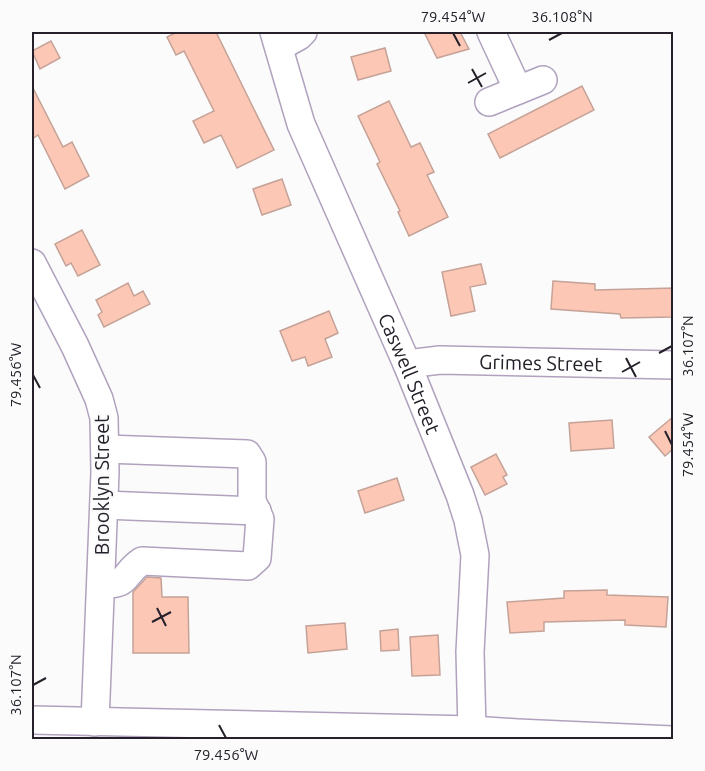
<svg xmlns="http://www.w3.org/2000/svg" width="705" height="771" font-family="Ubuntu,sans-serif">
	<style>
		.building { fill: #fcc7b5; stroke: #c5a297; stroke-width: 1.5 }
		.lines { fill: none; stroke-linecap: round; stroke-linejoin: round }
		.minor-casing { stroke: #b0a2be; stroke-width: 30 }
		.minor { stroke: #fff; stroke-width: 27 }
		.ticks { fill: none; stroke: #25202a; stroke-width: 2 }
		.labels { text-anchor: middle; dominant-baseline: central; stroke-width: 4.5; stroke-linejoin: round; paint-order: stroke }
		.street-label { font-size: 20px; fill: #25202a; stroke: #fbfbfb }
		.neatline { fill: none; stroke: #25202a; stroke-width: 2 }
		.ticks-label { font-size: 15px; text-anchor: middle; fill: #25202a }
	</style>
	<rect width="100%" height="100%" fill="#fbfbfb"/>
	<g class="building">
		<path d="M 177,32 L 216,32 L 274,150 L 237,168 L 221,135 L 204,143 L 193,121 L 214,111 L 184,51 L 176,55 L 167,37 Z"/>
		<path d="M 424,32 L 460,32 L 469,49 L 437,58 Z"/>
		<path d="M 51,41 L 60,58 L 40,69 L 32,51 Z"/>
		<path d="M 385,48 L 391,71 L 358,80 L 351,57 Z"/>
		<path d="M 32,86 L 63,147 L 72,142 L 89,176 L 65,189 L 38,135 L 32,139 Z"/>
		<path d="M 582,86 L 594,110 L 500,158 L 488,134 Z"/>
		<path d="M 389,101 L 411,147 L 420,143 L 434,172 L 427,175 L 448,217 L 409,236 L 398,212 L 400,211 L 377,164 L 380,162 L 358,116 Z"/>
		<path d="M 282,179 L 291,205 L 262,215 L 253,189 Z"/>
		<path d="M 82,230 L 100,265 L 78,276 L 71,263 L 66,266 L 55,244 Z"/>
		<path d="M 481,264 L 486,284 L 470,287 L 475,311 L 451,316 L 442,272 Z"/>
		<path d="M 553,281 L 595,284 L 595,290 L 674,288 L 674,317 L 621,318 L 620,314 L 551,309 Z"/>
		<path d="M 128,283 L 134,296 L 143,291 L 150,304 L 104,327 L 98,315 L 102,312 L 96,300 Z"/>
		<path d="M 329,311 L 338,333 L 325,339 L 332,357 L 308,366 L 305,357 L 292,361 L 280,331 Z"/>
		<path d="M 674,416 L 674,448 L 665,456 L 649,437 Z"/>
		<path d="M 612,420 L 614,448 L 571,451 L 569,423 Z"/>
		<path d="M 496,454 L 507,475 L 503,477 L 507,484 L 485,495 L 471,467 Z"/>
		<path d="M 397,478 L 404,500 L 365,513 L 358,491 Z"/>
		<path d="M 147,577 L 161,578 L 162,597 L 188,597 L 189,653 L 133,653 L 133,592 Z"/>
		<path d="M 607,590 L 607,595 L 668,597 L 666,627 L 625,625 L 625,620 L 544,622 L 544,631 L 510,633 L 507,602 L 564,598 L 564,591 Z"/>
		<path d="M 345,623 L 347,649 L 308,653 L 306,626 Z"/>
		<path d="M 398,629 L 399,650 L 381,651 L 380,631 Z"/>
		<path d="M 438,635 L 440,675 L 412,676 L 410,637 Z"/>
	</g>
	<g class="lines">
		<g class="minor-casing">
			<g id="minor">
				<path id="s1" d="M 274,32 L 301,124 L 407,364 L 460,495 L 468,520 L 475,555 L 470,652 L 472,730"/>
				<path d="M 491,32 L 518,90"/>
				<path d="M 279,47 L 299,36 L 303,32"/>
				<path d="M 489,102 L 543,80"/>
				<path d="M 32,263 L 75,346 L 99,399 L 104,418 L 105,472 L 95,722"/>
				<path id="s2" d="M 407,364 L 440,360 L 674,365"/>
				<path d="M 104,505 L 257,511"/>
				<path d="M 101,584 C 131,585 121,575 142,561 L 248,566 L 257,558 L 260,519 L 252,501 L 252,462 L 247,454 L 105,449"/>
				<path d="M 32,720 L 472,730 L 517,733 L 672,740"/>
			</g>
		</g>
		<use href="#minor" class="minor"/>
	</g>
	<path class="ticks" d="M 453,33 L 460,46M 549,40 L 562,33M 472,69 L 482,87M 468,83 L 486,73M 659,353 L 672,346M 626,358 L 636,377M 622,372 L 640,362M 33,375 L 40,388M 665,431 L 672,445M 157,608 L 166,626M 152,622 L 171,612M 33,685 L 46,678M 219,725 L 226,738"/>
	<g class="labels">
		<g class="street-label">
			<text stroke="none"><textPath href="#s2" startOffset="134">Grimes Street</textPath></text>
			<text stroke="none"><textPath href="#s1" startOffset="368">Caswell Street</textPath></text>
			<text transform="translate(101 485) rotate(-90)">Brooklyn Street</text>
		</g>
	</g>
	<rect width="705" height="771" fill="none" stroke="#fbfbfb" stroke-width="66"/>
	<rect x="33" y="33" width="639" height="705" class="neatline"/>
	<g class="ticks-label">
		<text x="453" y="22">79.454°W</text>
		<text x="562" y="22">36.108°N</text>
		<text transform="translate(688 346) rotate(-90)" y="5">36.107°N</text>
		<text transform="translate(16 375) rotate(-90)" y="5">79.456°W</text>
		<text transform="translate(688 445) rotate(-90)" y="5">79.454°W</text>
		<text transform="translate(16 685) rotate(-90)" y="5">36.107°N</text>
		<text x="226" y="760">79.456°W</text>
	</g>
</svg>
